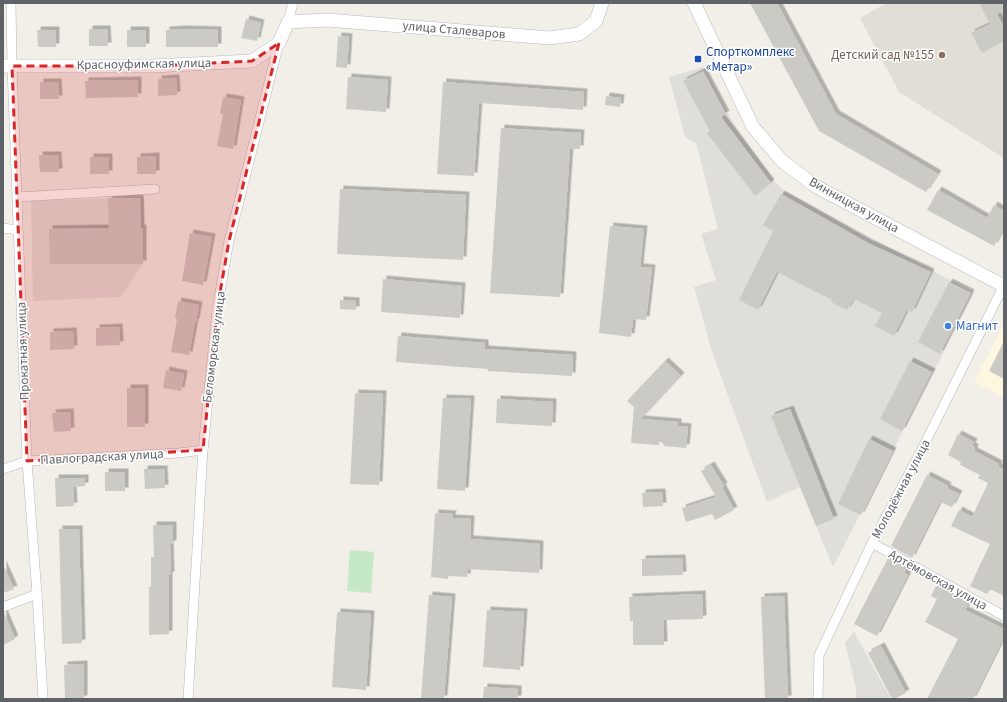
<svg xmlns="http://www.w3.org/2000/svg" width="1007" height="702" font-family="'Source Sans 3',sans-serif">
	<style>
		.commercial { fill: #fef7e0 }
		.industrial { fill: #e0deda }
		.education { fill: #e1ded6 }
		.green { fill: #c5e8c5 }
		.building { fill: #cccac5; filter: url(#shadow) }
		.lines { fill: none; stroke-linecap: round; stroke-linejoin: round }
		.street-casing { stroke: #b5b8bc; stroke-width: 10 }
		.secondary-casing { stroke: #b6babf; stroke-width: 14 }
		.street { stroke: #fff; stroke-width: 9 }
		.secondary { stroke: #fff; stroke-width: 13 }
		.marked { fill: #d62828; fill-opacity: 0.2; stroke: #d62828; stroke-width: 3; stroke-dasharray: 8 5; stroke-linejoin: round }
		.education-dot { fill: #8d6e63; stroke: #fff; stroke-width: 1.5 }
		.transit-dot { fill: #1a4fb4; stroke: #fff; stroke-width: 1.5 }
		.shop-dot { fill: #3f7fe0; stroke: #fff; stroke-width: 1.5 }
		.labels { text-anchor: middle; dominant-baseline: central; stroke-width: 3; stroke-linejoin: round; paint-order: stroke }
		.street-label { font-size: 13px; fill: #5f6368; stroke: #fff }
		.transit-label { font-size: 13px; fill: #164399; stroke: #fff; text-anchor: start }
		.education-label { font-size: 13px; fill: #785e54; stroke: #fff; text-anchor: end }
		.shop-label { font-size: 13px; fill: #366cbe; stroke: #fff; text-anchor: start }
	</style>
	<defs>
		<filter id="shadow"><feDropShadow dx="3.5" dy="-3.5" stdDeviation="0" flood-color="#0004"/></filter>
	</defs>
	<rect width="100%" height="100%" fill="#f1efe8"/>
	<path class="commercial" d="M 1004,324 L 1004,397 L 974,382 Z"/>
	<g class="industrial">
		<path d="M 704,67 L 732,121 L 775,182 L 783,190 L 974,293 L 833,567 L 800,487 L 767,502 L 712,352 L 694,287 L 716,280 L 701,234 L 718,229 L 696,143 L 685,137 L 669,77 Z"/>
		<path d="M 144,197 L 143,264 L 120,297 L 33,301 L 31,201 Z"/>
		<path d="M 854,632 L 891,699 L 856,699 L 856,688 L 845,643 Z"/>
	</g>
	<path class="education" d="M 886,3 L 1004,3 L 1004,158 L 899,92 L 860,18 Z"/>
	<path class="green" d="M 350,550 L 374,552 L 371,593 L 347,591 Z"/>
	<g class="building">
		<path d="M 750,3 L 777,3 L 836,114 L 938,174 L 926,192 L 819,131 Z"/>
		<path d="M 979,3 L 1004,3 L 1004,11 L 997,14 L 1004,27 L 1004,41 L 982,53 L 971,33 L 990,24 Z"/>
		<path d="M 246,19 L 261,23 L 257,41 L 241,38 Z"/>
		<path d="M 89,29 L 107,29 L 108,46 L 89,46 Z"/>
		<path d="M 184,29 L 218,30 L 218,47 L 166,47 L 166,30 Z"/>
		<path d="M 37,30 L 56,30 L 56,47 L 38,47 Z"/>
		<rect x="127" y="30" width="19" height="17"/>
		<path d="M 338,36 L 349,37 L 347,68 L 336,67 Z"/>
		<path d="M 703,71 L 726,114 L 721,117 L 771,183 L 755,196 L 707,133 L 710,131 L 683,81 Z"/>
		<path d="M 348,77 L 388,80 L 386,112 L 346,109 Z"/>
		<path d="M 176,78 L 177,95 L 158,96 L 158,79 Z"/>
		<path d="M 138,80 L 138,97 L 86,98 L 85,81 Z"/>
		<path d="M 40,82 L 58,82 L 59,99 L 40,99 Z"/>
		<path d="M 443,82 L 584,92 L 583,110 L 479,103 L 474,176 L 437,174 Z"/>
		<path d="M 606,96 L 621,98 L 620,107 L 605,105 Z"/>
		<path d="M 223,97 L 241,100 L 233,149 L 217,146 L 223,114 L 220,114 Z"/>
		<path d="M 501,128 L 581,133 L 580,149 L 570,149 L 560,297 L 490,293 Z"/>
		<path d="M 39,155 L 58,155 L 59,172 L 40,172 Z"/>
		<path d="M 156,156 L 156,174 L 137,174 L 137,157 Z"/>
		<rect x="90" y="157" width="19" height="17"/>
		<path d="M 340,189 L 466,195 L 463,260 L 337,254 Z"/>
		<path d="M 938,190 L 987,218 L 994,205 L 1004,211 L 1004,228 L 994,246 L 927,210 Z"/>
		<path d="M 781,194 L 868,243 L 931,272 L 912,312 L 907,310 L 894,336 L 875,326 L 882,313 L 854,299 L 847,310 L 831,302 L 832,300 L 777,272 L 758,310 L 739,300 L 773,231 L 763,225 Z"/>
		<path d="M 108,198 L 140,198 L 141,228 L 143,228 L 143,264 L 50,264 L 49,229 L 109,228 Z"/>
		<path d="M 610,226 L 644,229 L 640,267 L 652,268 L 646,320 L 633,319 L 631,337 L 599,333 Z"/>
		<path d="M 190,233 L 212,237 L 203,285 L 182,281 Z"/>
		<path d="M 383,279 L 462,286 L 460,318 L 381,312 Z"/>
		<path d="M 949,282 L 971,293 L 940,354 L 918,342 Z"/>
		<path d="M 340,300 L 356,301 L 356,310 L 340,309 Z"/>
		<path d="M 178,301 L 199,305 L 196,322 L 195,322 L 189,355 L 171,352 L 177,319 L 175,318 Z"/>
		<path d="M 119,327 L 120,345 L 96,346 L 96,328 Z"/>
		<path d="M 73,331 L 74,349 L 50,350 L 50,332 Z"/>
		<path d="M 398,336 L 485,343 L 485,349 L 573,355 L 572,376 L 488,371 L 488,369 L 396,362 Z"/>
		<path d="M 1004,341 L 1004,379 L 989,371 Z"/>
		<path d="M 665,361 L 681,376 L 641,419 L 678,422 L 678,426 L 688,427 L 686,448 L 664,446 L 662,442 L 659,442 L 659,445 L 631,443 L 634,407 L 627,401 Z"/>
		<path d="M 910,361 L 932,372 L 902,431 L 880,419 Z"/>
		<path d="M 166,370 L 184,374 L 181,391 L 163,388 Z"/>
		<rect x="127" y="388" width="18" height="39"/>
		<path d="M 355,393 L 383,394 L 379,485 L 350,484 Z"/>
		<path d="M 443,398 L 471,399 L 465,491 L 437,489 Z"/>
		<path d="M 497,399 L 553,402 L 552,426 L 496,423 Z"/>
		<path d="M 790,409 L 834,519 L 816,526 L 771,416 Z"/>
		<path d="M 70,412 L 71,431 L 54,432 L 52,413 Z"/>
		<path d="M 958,434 L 974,442 L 972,446 L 975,447 L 974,451 L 999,464 L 998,466 L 1004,470 L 1004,596 L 990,589 L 987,594 L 970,586 L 990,544 L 951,526 L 959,510 L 972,517 L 988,483 L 978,478 L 980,475 L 960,465 L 961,462 L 948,455 Z"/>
		<path d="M 869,439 L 893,451 L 861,515 L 838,504 Z"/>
		<path d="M 711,465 L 724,486 L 722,487 L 734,510 L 715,520 L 712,514 L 686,522 L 682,508 L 716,497 L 701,471 Z"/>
		<path d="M 144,469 L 164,469 L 165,488 L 145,489 Z"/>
		<rect x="105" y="472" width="20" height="19"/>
		<path d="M 927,475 L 948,486 L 947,488 L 959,494 L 952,507 L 940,502 L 912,558 L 891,546 Z"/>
		<path d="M 55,478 L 85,478 L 85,486 L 73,487 L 74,506 L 56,507 Z"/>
		<path d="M 662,492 L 663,506 L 643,507 L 642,493 Z"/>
		<path d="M 435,513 L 453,514 L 452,518 L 471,519 L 470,539 L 540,544 L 539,573 L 468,569 L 467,577 L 448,576 L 448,579 L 431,577 Z"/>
		<path d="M 153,525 L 173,525 L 173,544 L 170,544 L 171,575 L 169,575 L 169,634 L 149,635 L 149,587 L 151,587 L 151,557 L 154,557 Z"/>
		<path d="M 59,529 L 79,529 L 82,643 L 62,644 Z"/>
		<path d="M 682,558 L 683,575 L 642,576 L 642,559 Z"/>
		<path d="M 888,558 L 906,569 L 904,573 L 908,575 L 877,636 L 854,624 Z"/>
		<path d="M 3,564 L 14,589 L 3,593 Z"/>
		<path d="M 936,586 L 969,603 L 965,610 L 1004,629 L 1004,644 L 1001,643 L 973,699 L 927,699 L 958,639 L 925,622 L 937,599 L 931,596 Z"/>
		<path d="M 702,594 L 703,619 L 663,620 L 664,645 L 633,645 L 633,621 L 630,621 L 629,597 Z"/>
		<path d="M 429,595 L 452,597 L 444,699 L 421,699 Z"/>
		<path d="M 784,596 L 788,699 L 765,699 L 761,597 Z"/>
		<path d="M 487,610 L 524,612 L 520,670 L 483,667 Z"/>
		<path d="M 337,612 L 371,614 L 366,690 L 332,687 Z"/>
		<path d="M 3,613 L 4,613 L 15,639 L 3,645 Z"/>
		<path d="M 881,646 L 906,693 L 894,699 L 892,699 L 868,653 Z"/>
		<path d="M 84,664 L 84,699 L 65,699 L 64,665 Z"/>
		<path d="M 484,687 L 518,689 L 518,699 L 483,699 Z"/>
	</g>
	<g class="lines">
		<g class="street-casing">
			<g id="street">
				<path d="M 11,3 L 12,66 L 27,461 L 37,594 L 43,699"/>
				<path d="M 288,22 L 293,3"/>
				<path d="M 17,197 L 155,189"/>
				<path d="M 3,228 L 18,230"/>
				<path d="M 3,469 L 27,461 L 179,453 L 203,450"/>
				<path d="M 872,543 L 1004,616"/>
				<path d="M 3,607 L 37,594"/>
				<path d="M 188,699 L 203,450 L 217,310 L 229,241 L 279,43"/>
				<path d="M 818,699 L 819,655 L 872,543 L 920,453 L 1004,285"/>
			</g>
		</g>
		<g class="secondary-casing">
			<g id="secondary">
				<path d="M 694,3 L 753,127 L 782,161 L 815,186 L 1004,286"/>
				<path d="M 3,66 L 152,66 L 252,61 L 279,43 L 288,22 L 327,20 L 550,38 L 579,34 L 596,21 L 602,3"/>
			</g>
		</g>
		<use href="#street" class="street"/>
		<use href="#secondary" class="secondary"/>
	</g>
	<path class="marked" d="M 279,43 L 229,241 L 217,310 L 203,450 L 27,461 L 12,66 L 152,66 L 252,61 Z"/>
	<circle class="education-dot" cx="942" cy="55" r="4"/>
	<rect class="transit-dot" x="694" y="55" width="8" height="8" rx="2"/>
	<circle class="shop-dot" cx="948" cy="326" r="4"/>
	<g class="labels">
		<g class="street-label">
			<text transform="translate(454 30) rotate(5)">улица Сталеваров</text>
			<text transform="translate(144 64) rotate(-1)">Красноуфимская улица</text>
			<text transform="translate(854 205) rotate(29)">Винницкая улица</text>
			<text transform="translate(214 347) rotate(-83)">Беломорская улица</text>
			<text transform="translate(23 351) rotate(-92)">Прокатная улица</text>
			<text transform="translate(102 457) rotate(-3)">Павлоградская улица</text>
			<text transform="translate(901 489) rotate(-62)">Молодёжная улица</text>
			<text transform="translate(938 580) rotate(29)">Артёмовская улица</text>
		</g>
		<g class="transit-label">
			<text x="706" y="52">Спорткомплекс<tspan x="706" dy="15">«Метар»</tspan></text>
		</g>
		<g class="education-label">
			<text x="934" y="55">Детский сад №155</text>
		</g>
		<g class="shop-label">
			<text x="956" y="326">Магнит</text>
		</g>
	</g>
	<rect width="1007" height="702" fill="none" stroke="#5f6368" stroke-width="8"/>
</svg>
